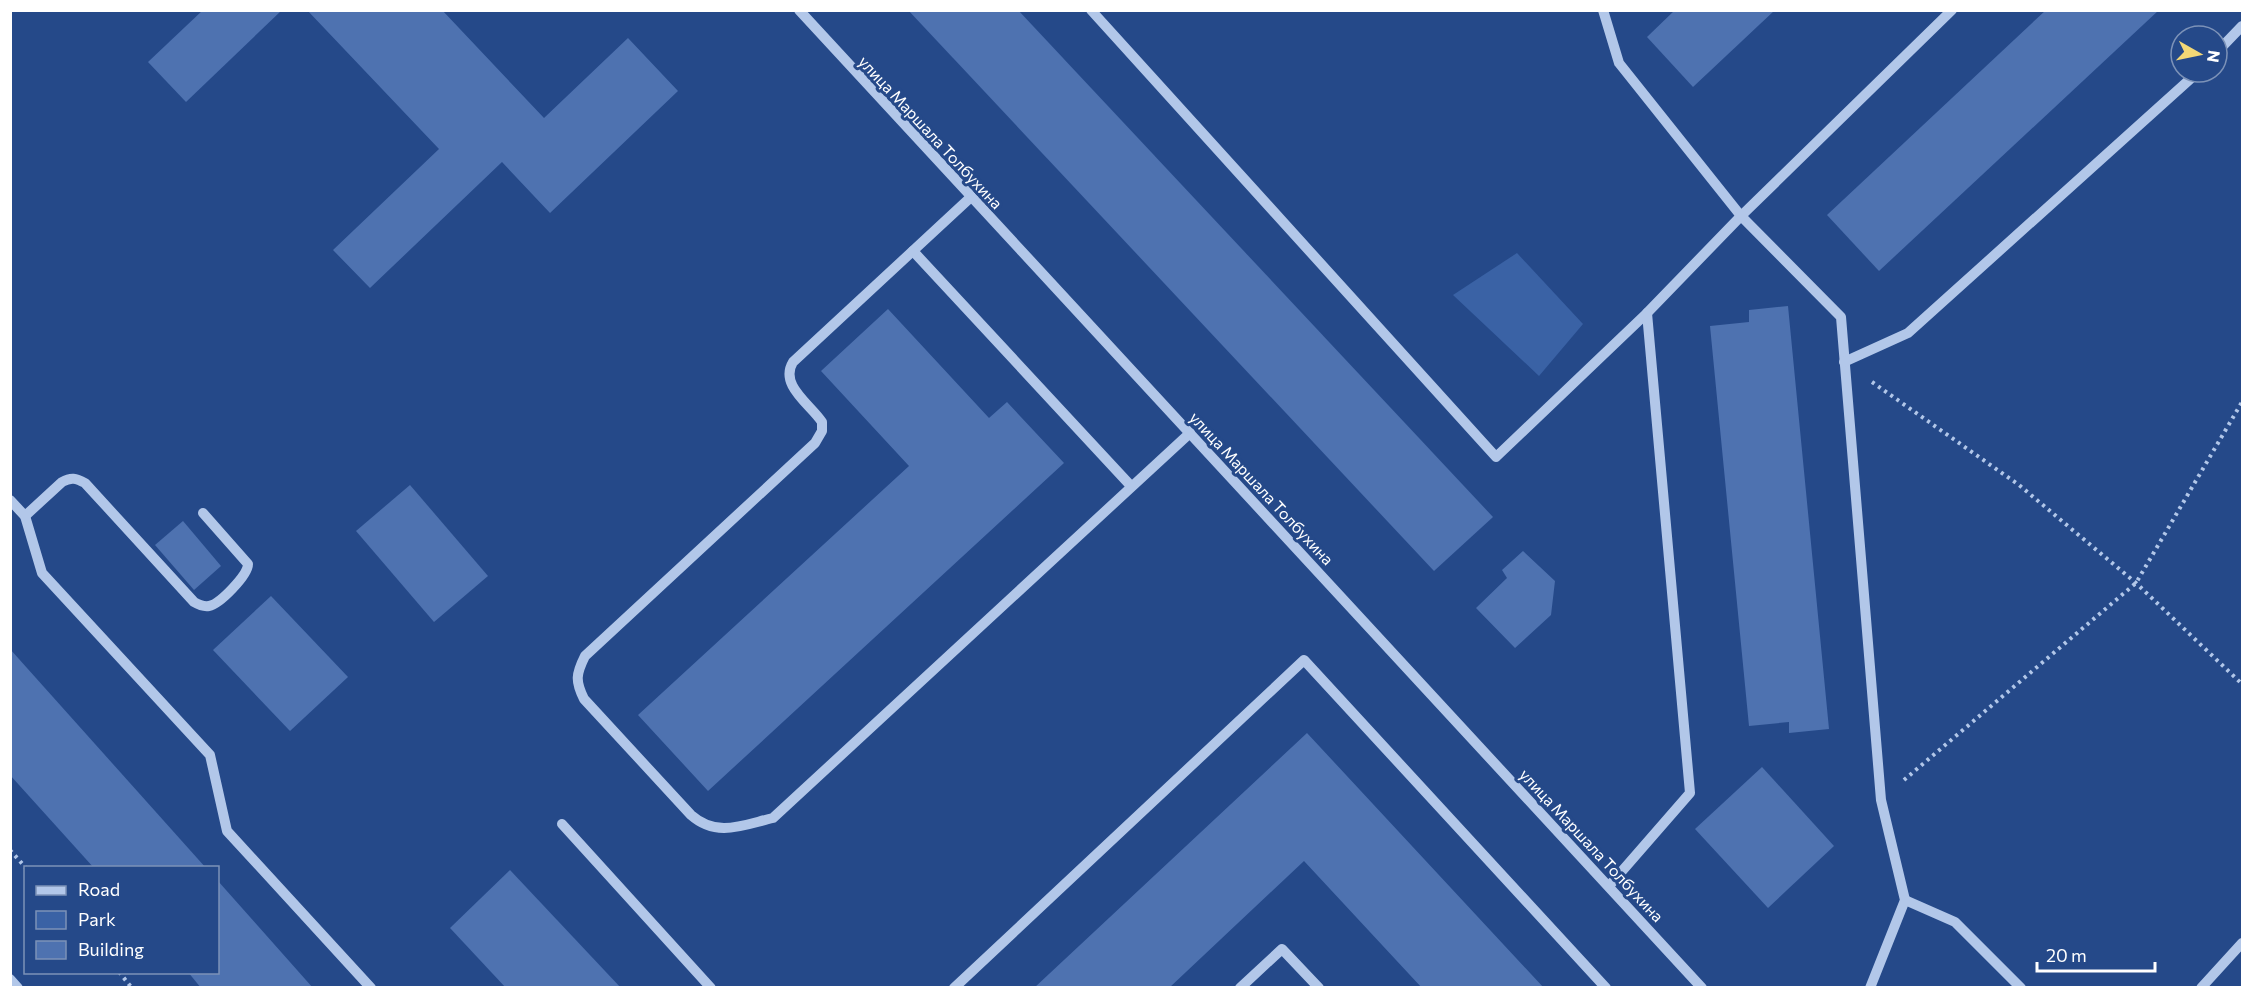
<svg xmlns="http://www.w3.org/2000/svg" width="2253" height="998" font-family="Commissioner,sans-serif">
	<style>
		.green { fill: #3a62a5 }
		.building { fill: #4e72b0 }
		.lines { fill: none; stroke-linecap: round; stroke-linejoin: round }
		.path { stroke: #b2c7e9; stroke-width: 4; stroke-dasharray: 3 4.5; stroke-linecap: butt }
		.minor { stroke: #b2c7e9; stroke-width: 10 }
		.labels { text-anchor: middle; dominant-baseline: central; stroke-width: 6; stroke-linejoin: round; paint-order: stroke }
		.street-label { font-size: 16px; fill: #fff; stroke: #254989 }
	</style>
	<rect width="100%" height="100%" fill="#254989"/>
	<path class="green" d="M 1517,253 L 1583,324 L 1539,376 L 1453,295 Z"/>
	<g class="building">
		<path d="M 203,10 L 282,10 L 186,102 L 148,62 Z"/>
		<path d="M 307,10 L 442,10 L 544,118 L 628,38 L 678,91 L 550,213 L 502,162 L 370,288 L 333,250 L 439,149 Z"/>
		<path d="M 908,10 L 1018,10 L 1493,517 L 1434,571 Z"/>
		<path d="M 1675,10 L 1775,10 L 1693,87 L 1647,37 Z"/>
		<path d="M 2046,10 L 2159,10 L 1879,271 L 1827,215 Z"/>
		<path d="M 1788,306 L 1829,729 L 1789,733 L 1789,722 L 1749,726 L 1710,326 L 1749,322 L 1749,310 Z"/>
		<path d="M 888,309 L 989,418 L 1007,402 L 1064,463 L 708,791 L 638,715 L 909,466 L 821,371 Z"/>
		<path d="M 410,485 L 488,576 L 434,622 L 356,531 Z"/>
		<path d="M 183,521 L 221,566 L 194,590 L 155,545 Z"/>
		<path d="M 1523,551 L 1555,581 L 1551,615 L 1515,648 L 1476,608 L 1507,578 L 1502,570 Z"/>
		<path d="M 271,596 L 348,677 L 290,731 L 213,650 Z"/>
		<path d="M 10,649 L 206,868 L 94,868 L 10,775 Z"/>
		<path d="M 1307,733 L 1544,988 L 1422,988 L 1304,861 L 1169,988 L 1034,988 Z"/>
		<path d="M 1762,767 L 1834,846 L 1768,908 L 1695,829 Z"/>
		<path d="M 510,870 L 621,988 L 506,988 L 450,928 Z"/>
		<path d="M 218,881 L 313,988 L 201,988 L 188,972 L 218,972 Z"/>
	</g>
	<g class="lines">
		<g class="path">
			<path d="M 1872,382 L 2019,485 L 2136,583 L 2242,684"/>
			<path d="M 1904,780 L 2136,583 L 2242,402"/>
			<path d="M 10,850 L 26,868"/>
			<path d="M 119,972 L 132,988"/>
		</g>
		<g class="minor">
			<path d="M 799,10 L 1702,988"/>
			<path d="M 1091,10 L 1496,457 L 1647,313 L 1741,216 L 1952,10"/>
			<path d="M 1603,10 L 1619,63 L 1741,216 L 1841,317 L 1881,800 L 1905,900 L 1870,988"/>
			<path d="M 2217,52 L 2242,26"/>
			<path d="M 971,197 L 793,362 C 779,385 810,404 822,422 L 822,431 L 815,443 L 585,656 C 576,674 575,681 584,699 L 691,815 C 717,838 743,825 773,818 L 1190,433"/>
			<path d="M 913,251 L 1131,486"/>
			<path d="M 1844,362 L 1908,333 L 2198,72"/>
			<path d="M 10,500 L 25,516 L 42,573 L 210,755 L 227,831 L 371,988"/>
			<path d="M 25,516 L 62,482 C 71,477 76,478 85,483 L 194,602 C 199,605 203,607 209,606 C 220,604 248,575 248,564 L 203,513"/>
			<path d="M 562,824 L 711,988"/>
			<path d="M 1609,886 L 1690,793 L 1647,313"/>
			<path d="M 1905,900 L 1955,922 L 2021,988"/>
			<path d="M 10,979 L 18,988"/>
			<path d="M 954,988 L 1304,660 L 1606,988"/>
			<path d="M 1240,988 L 1282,949 L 1319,988"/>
			<path d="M 2201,988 L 2242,943"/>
		</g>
	</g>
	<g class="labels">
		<g class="street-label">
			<text transform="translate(931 132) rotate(47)">улица Маршала Толбухина</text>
			<text transform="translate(1262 488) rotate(47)">улица Маршала Толбухина</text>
			<text transform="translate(1592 845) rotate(47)">улица Маршала Толбухина</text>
		</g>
	</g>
	<rect width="2253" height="998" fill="none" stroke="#ffffff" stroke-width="24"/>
	<rect x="24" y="866" width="195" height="108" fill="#254989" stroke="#7c92b8" stroke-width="1.5"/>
	<rect x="36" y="886" width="30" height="9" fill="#b2c7e9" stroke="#7c92b8" stroke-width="1.5"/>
	<text x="78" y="896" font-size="18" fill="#ffffff">Road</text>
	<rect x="36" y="911" width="30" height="18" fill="#3a62a5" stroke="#7c92b8" stroke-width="1.5"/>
	<text x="78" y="926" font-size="18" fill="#ffffff">Park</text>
	<rect x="36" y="941" width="30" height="18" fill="#4e72b0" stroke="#7c92b8" stroke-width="1.5"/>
	<text x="78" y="956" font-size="18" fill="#ffffff">Building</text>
	<g transform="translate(2199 54) rotate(99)"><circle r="28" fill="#254989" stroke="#7c92b8" stroke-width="1.5"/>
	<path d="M0-4.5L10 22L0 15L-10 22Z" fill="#f3d876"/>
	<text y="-9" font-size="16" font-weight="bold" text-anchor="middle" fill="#ffffff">N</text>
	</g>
	<path d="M2037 962v9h118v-9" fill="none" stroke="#ffffff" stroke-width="3"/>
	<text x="2046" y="962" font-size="18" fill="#ffffff" stroke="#254989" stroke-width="4.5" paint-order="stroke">20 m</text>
</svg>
